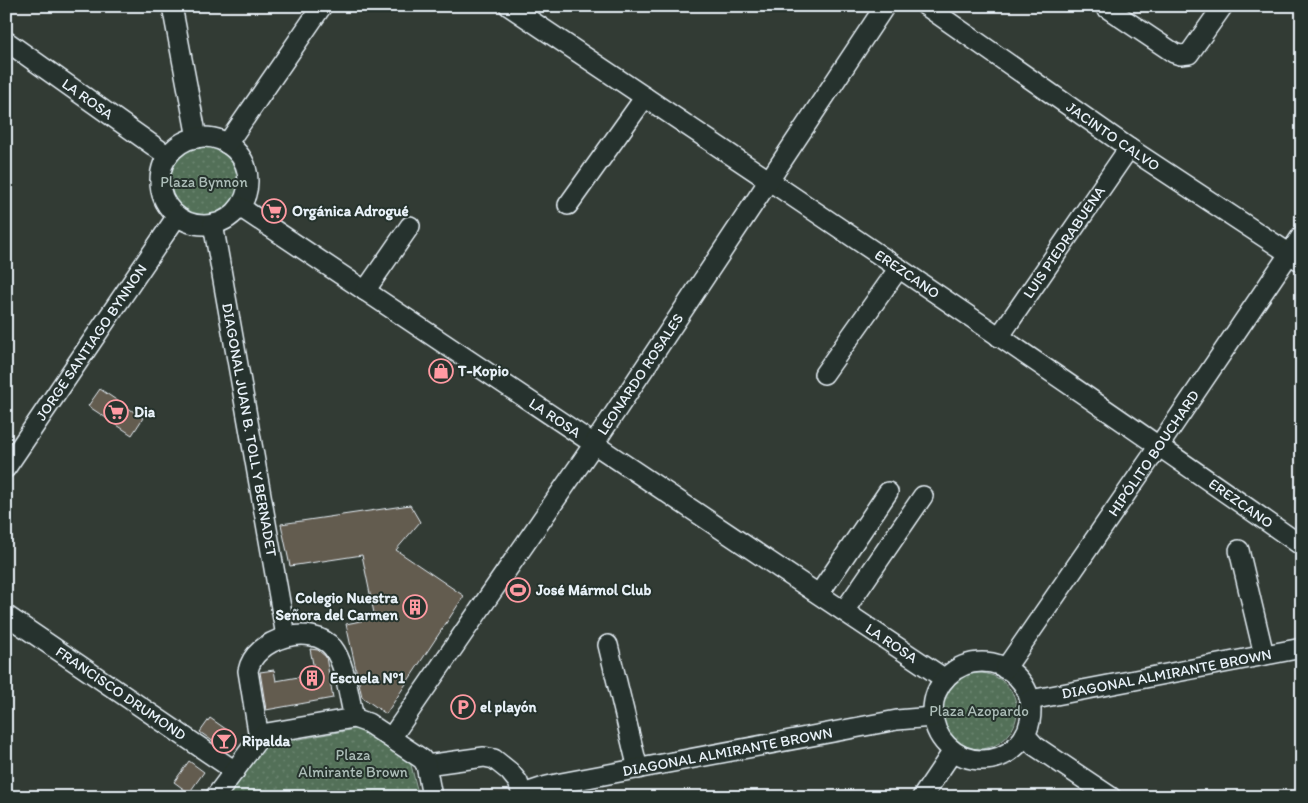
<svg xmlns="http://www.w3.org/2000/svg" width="1308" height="803" font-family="Itim,sans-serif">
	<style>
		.park { fill: url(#park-dots); stroke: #9eb0a8 }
		.building { fill: #645b4f; stroke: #e8f1f8 }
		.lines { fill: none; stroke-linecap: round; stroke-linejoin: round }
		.minor-casing { stroke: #e8f1f8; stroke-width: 22 }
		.minor { stroke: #26332d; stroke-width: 19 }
		.labels { text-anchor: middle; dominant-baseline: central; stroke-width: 4; stroke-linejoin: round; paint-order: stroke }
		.street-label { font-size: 15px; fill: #e8f1f8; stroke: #26332d }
		.park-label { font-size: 15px; fill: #acbdb8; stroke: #26332d }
		.poi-label { font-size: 15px; font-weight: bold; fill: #e8f1f8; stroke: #26332d; text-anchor: start }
	</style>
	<defs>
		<pattern id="park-dots" width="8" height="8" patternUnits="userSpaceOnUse" patternTransform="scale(1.25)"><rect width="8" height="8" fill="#537058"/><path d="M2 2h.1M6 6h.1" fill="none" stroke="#6c8571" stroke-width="1.8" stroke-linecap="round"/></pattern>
	</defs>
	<rect width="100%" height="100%" fill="#323b34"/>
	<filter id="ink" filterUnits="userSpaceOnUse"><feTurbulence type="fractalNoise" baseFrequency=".02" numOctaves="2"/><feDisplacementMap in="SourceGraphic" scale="10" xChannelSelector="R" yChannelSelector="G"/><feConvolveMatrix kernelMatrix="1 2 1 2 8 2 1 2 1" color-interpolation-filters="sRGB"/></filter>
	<g filter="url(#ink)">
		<g class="park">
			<circle cx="204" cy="182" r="38"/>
			<circle cx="979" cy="711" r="38"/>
			<path d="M 361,728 L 410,761 L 419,797 L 226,797 L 266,745 Z"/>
		</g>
		<g class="building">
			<path d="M 100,389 L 143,418 L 132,435 L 88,406 Z"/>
			<path d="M 410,505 L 420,522 L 396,550 L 464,596 L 386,714 L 362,697 L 346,624 L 375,618 L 362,555 L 290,566 L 281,524 Z"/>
			<path d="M 310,649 L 318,650 L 326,657 L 333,698 L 266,710 L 260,672 L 274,670 L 276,681 L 315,674 Z"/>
			<path d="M 210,718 L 233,734 L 222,748 L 200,732 Z"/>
			<path d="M 189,761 L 204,772 L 189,793 L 174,782 Z"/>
		</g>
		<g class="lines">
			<g class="minor-casing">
				<g id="minor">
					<path d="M 172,6 L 197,138"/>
					<path id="s1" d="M 509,6 C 775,184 1040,362 1302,546"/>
					<path id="s2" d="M 926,6 L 1129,148 L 1302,262"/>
					<path d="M 1104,6 L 1174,53 L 1180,55 L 1189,54 L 1223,6"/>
					<path id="s3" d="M 6,41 L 168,156"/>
					<circle cx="204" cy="181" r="44"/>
					<path d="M 227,144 L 322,6"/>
					<path d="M 568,205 L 645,97"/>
					<path id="s4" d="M 240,207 L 945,679"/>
					<path id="s5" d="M 213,224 L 286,636"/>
					<path d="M 365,291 L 410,226"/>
					<path id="s6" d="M 999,337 L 1129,148"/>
					<path d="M 824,374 L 899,268"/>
					<path id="s7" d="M 6,468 L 177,216"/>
					<path d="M 1239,550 L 1264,655"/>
					<path d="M 819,594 L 888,492"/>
					<path d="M 844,611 L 923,496"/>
					<path id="s8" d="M 6,615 L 235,771"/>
					<path d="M 608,645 L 638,769"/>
					<circle cx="982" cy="711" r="49"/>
					<path id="s9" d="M 1005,669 L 1159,446 L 1302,235"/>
					<path id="s10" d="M 1030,700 L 1302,648"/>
					<path d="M 1025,735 L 1035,746 L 1111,797"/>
					<path d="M 259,738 L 248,671 C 254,638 312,622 333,648 C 345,663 349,698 354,718"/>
					<path id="s11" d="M 391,738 L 594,444 L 885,6"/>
					<path d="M 426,765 L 484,757 L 494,759 L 509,771 L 518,782 L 523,797"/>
					<path id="s12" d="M 523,794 L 547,786 L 561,783 L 897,720 L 932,717"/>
					<path d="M 215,797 L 259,738 L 267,733 L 354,718 L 368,723 L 422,759 L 426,765 L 432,797"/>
					<path d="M 922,797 L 953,751"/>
				</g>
			</g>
			<use href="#minor" class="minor"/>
		</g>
	</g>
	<defs>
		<g id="supermarket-ring" transform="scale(1.25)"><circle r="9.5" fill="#26332d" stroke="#ff9aa2" stroke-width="1.5"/><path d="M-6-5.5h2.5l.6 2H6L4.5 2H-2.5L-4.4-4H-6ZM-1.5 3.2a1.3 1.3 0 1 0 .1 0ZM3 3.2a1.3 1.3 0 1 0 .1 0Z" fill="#ff9aa2"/></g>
		<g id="shop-ring" transform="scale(1.25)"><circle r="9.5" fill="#26332d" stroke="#ff9aa2" stroke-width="1.5"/><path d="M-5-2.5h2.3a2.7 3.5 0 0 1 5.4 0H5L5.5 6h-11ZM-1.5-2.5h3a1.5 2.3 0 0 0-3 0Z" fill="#ff9aa2"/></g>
		<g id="stadium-ring" transform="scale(1.25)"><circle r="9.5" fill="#26332d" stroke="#ff9aa2" stroke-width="1.5"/><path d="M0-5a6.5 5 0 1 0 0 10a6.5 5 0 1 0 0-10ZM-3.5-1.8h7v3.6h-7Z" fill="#ff9aa2"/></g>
		<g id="building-ring" transform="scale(1.25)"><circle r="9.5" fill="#26332d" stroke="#ff9aa2" stroke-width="1.5"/><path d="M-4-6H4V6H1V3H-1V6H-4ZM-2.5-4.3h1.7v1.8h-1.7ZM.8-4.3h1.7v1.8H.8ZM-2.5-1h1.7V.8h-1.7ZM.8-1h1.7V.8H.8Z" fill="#ff9aa2"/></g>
		<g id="parking-ring" transform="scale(1.25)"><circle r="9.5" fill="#26332d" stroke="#ff9aa2" stroke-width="1.5"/><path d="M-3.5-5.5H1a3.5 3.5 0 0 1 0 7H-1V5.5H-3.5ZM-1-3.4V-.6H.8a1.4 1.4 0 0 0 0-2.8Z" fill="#ff9aa2"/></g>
		<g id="bar-ring" transform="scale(1.25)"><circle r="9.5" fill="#26332d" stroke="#ff9aa2" stroke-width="1.5"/><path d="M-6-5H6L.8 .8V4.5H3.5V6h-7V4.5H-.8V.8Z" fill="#ff9aa2"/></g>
	</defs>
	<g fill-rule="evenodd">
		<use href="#supermarket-ring" x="274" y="211"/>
		<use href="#shop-ring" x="441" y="371"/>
		<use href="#supermarket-ring" x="116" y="412"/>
		<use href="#stadium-ring" x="518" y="590"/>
		<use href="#building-ring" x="415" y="607"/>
		<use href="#building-ring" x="312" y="678"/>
		<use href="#parking-ring" x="463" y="707"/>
		<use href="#bar-ring" x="224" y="741"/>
	</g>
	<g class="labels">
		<g class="street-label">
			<text stroke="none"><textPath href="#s3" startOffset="100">LA ROSA</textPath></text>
			<text stroke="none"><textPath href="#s2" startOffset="228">JACINTO CALVO</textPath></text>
			<text stroke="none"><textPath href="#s6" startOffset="115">LUIS PIEDRABUENA</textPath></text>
			<text stroke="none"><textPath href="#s1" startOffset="480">EREZCANO</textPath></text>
			<text stroke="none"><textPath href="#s7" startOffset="152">JORGE SANTIAGO BYNNON</textPath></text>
			<text stroke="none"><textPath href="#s11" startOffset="441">LEONARDO ROSALES</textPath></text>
			<text stroke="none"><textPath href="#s4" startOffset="379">LA ROSA</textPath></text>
			<text stroke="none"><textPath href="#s5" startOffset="209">DIAGONAL JUAN B. TOLL Y BERNADET</textPath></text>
			<text stroke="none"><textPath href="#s9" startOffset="262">HIPÓLITO BOUCHARD</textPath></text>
			<text stroke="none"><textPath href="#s1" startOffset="885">EREZCANO</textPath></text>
			<text stroke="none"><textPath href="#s4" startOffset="784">LA ROSA</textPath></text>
			<text stroke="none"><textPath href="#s10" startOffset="139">DIAGONAL ALMIRANTE BROWN</textPath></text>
			<text stroke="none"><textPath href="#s8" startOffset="139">FRANCISCO DRUMOND</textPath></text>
			<text stroke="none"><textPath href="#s12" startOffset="209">DIAGONAL ALMIRANTE BROWN</textPath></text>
		</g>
		<g class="park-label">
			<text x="204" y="182">Plaza Bynnon</text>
			<text x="979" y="711">Plaza Azopardo</text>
			<text x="353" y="755">Plaza<tspan x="353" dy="17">Almirante Brown</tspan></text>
		</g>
		<g class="poi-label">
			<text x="292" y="211">Orgánica Adrogué</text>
			<text x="458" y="371">T-Kopio</text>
			<text x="134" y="412">Dia</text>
			<text x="536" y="590">José Mármol Club</text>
			<text x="398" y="598" text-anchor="end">Colegio Nuestra<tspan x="398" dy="17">Señora del Carmen</tspan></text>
			<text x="330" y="678">Escuela Nº1</text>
			<text x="480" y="707">el playón</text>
			<text x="242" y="741">Ripalda</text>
		</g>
	</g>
	<rect width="1308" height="803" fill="none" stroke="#26332d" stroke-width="25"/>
	<rect x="12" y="12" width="1283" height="778" fill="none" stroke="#e8f1f8" stroke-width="2" filter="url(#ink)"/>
</svg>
